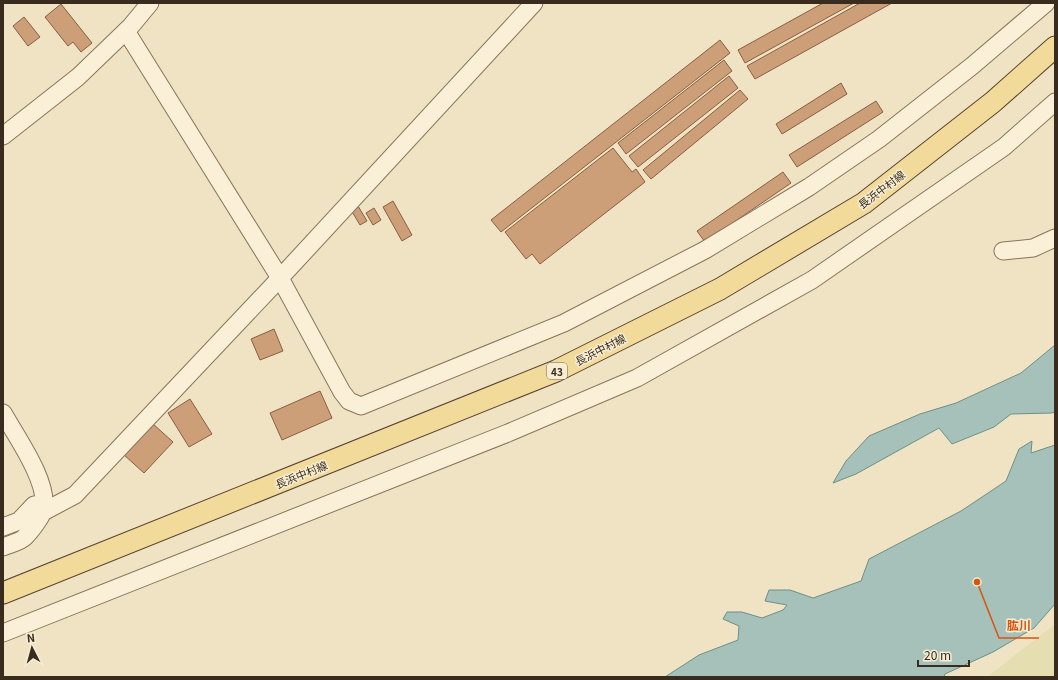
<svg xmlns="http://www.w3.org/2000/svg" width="1058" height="680" font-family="Georgia,'Noto Sans JP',serif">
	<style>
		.farmland { fill: #e4deb1 }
		.water { fill: #a6c1ba; stroke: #6c9088 }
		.building { fill: #cd9f79; stroke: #895f40 }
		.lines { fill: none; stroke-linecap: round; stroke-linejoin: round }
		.minor-casing { stroke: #89755a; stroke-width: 19 }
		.major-casing { stroke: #57432e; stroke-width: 23 }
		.minor { stroke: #f9f0d7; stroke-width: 17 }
		.major { stroke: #f2da9b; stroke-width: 21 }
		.labels { text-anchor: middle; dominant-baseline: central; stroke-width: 3; stroke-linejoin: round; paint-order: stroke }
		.shield { fill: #f6edd3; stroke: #726654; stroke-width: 1 }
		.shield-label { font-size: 10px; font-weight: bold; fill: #392c1e }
		.street-label { font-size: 11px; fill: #392c1e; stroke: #f6edd3 }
		.leader { fill: none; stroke: #d6540e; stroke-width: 1.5 }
		.callout-dot { fill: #d6540e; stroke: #f6edd3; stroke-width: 1.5 }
		.callout-label { font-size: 12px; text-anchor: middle; font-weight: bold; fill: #d6540e; stroke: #f6edd3; stroke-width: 3; stroke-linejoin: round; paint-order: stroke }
	</style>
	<rect width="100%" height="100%" fill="#efe3c4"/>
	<path class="farmland" d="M 1055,624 L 1055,677 L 987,677 Z"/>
	<g class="water">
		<path d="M 1055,345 L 1055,412 L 1052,413 L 1011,414 L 994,427 L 952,444 L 939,428 L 856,474 L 833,483 L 846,461 L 869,436 L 920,414 L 956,403 L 1021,373 Z"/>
		<path d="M 1032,441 L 1031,453 L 1055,445 L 1055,604 L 1034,628 L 993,652 L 945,674 L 944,677 L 665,677 L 699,655 L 738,640 L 739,626 L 723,619 L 727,612 L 742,612 L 762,618 L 783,610 L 787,605 L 765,601 L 769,590 L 790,590 L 813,598 L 861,581 L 869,559 L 961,511 L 1006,481 L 1019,449 Z"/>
	</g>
	<g class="building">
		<path d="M 823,3 L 854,3 L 745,63 L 738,50 Z"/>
		<path d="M 860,3 L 892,3 L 755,79 L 747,66 Z"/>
		<path d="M 61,4 L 92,43 L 81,52 L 73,42 L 68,46 L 45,17 Z"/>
		<path d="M 24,17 L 40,37 L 28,46 L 13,26 Z"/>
		<path d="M 720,40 L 730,53 L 501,232 L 491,220 Z"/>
		<path d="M 724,60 L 732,71 L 626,154 L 618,143 Z"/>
		<path d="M 729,76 L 738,88 L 638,167 L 629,156 Z"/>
		<path d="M 841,83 L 847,94 L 782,134 L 776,124 Z"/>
		<path d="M 740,90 L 748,99 L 651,179 L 643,170 Z"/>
		<path d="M 876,101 L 883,112 L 797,167 L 789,155 Z"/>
		<path d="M 613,148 L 632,172 L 636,169 L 645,182 L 540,264 L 532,254 L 526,259 L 505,232 Z"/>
		<path d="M 783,172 L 791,183 L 705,242 L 697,231 Z"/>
		<path d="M 393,201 L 412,235 L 402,241 L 383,207 Z"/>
		<path d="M 358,206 L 367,221 L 360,225 L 351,210 Z"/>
		<path d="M 374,208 L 381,220 L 373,225 L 366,213 Z"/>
		<path d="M 274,329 L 283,351 L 260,360 L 251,339 Z"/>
		<path d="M 320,391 L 332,418 L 282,440 L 270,413 Z"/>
		<path d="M 190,399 L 212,434 L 189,447 L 168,413 Z"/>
		<path d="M 152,423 L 173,442 L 144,473 L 123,454 Z"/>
	</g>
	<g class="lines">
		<g class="minor-casing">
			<g id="minor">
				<path d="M 126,31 L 280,278 L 342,392 L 349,401 L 361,406 L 564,323 L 705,250 L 809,187 L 879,139 L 972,66 L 1046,3"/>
				<path d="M 3,136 L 78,77 L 131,26 L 150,3"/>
				<path d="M 1003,251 L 1033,248 L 1055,238"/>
				<path d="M 3,413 C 16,436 51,485 43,511 C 41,518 30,532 25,537 C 20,542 10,544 3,547"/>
				<path d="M 43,512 L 75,495 L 280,278 L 534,3"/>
				<path d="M 3,527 L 19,521 L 34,505 L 44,503"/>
				<path d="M 3,633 L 508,433 L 637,378 L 812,280 L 1004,147 L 1055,102"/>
			</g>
		</g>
		<g class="major-casing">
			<path id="major" d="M 3,593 L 556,371 L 720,289 L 864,203 L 993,102 L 1055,47"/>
		</g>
		<use href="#minor" class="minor"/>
		<use href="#major" class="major"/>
	</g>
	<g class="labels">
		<rect class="shield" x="547" y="363" width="20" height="16" rx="3"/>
		<g class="shield-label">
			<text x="557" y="371">43</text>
		</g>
		<g class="street-label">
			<text transform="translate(881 189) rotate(-37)">長浜中村線</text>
			<text transform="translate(600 349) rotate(-27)">長浜中村線</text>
			<text transform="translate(301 474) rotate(-22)">長浜中村線</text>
		</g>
	</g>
	<path class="leader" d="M977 582L999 638H1039"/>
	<circle class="callout-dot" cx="977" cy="582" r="4"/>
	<g class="callout-label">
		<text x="1019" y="630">肱川</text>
	</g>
	<rect width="1058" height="680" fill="none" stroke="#392c1e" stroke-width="8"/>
	<g transform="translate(32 648) rotate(354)" stroke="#f6edd3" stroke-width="3" paint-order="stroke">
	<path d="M0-3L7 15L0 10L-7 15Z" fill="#392c1e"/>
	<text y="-6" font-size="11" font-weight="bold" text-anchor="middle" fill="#392c1e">N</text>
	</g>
	<path d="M918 660v6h51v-6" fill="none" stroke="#392c1e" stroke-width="2"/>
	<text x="924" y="660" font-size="12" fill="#392c1e" stroke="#f6edd3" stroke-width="3" paint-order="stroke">20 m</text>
</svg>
